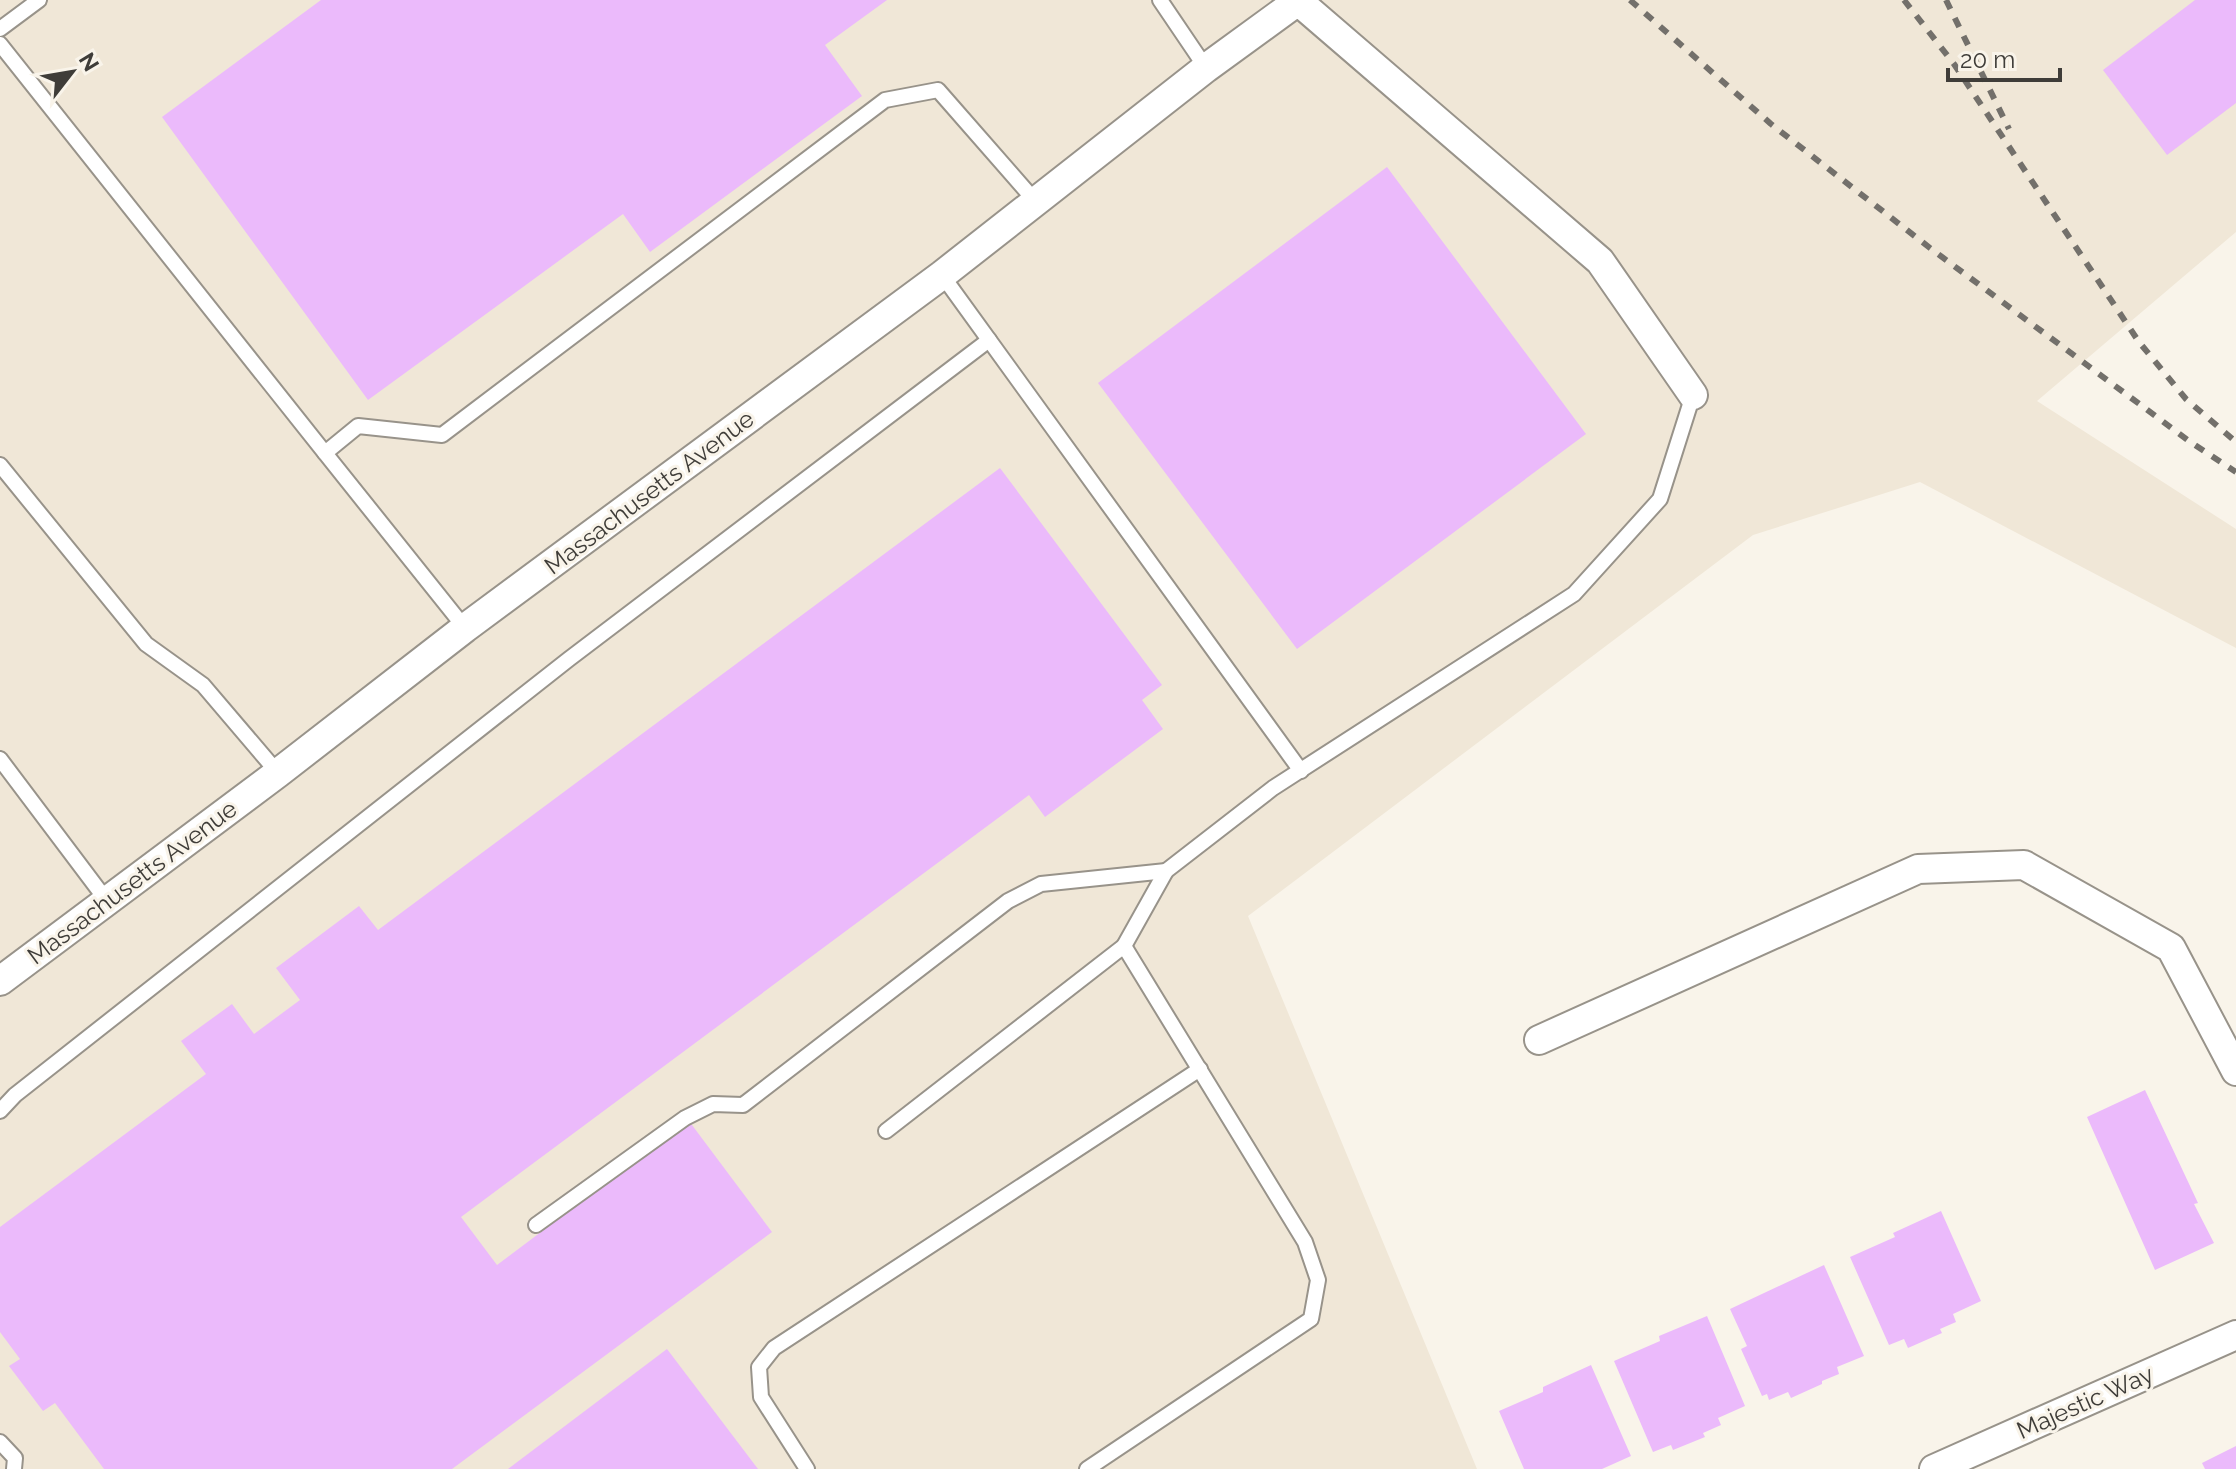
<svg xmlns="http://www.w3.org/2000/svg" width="2236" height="1469" font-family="Raleway,sans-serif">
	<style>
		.built { fill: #f0e7d7 }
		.building { fill: #ebbafb }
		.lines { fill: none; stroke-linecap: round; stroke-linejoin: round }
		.service-casing { stroke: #98938a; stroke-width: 18 }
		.minor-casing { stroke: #98938a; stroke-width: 32 }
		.service { stroke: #fff; stroke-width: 14 }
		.minor { stroke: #fff; stroke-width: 28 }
		.rail { stroke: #73706b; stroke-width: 6; stroke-dasharray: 10 10; stroke-linecap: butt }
		.labels { text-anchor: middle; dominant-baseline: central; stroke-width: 6; stroke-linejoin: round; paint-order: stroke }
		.street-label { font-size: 24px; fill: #3f3d39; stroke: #f9f4ea }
	</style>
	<rect width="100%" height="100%" fill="#f9f4ea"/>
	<path class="built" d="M 0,0 L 2236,0 L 2236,232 L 2037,401 L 2236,529 L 2236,648 L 1920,482 L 1753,535 L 1248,916 L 1477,1469 L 0,1469 Z"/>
	<g class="building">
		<path d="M 321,0 L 887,0 L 825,45 L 862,96 L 650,252 L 623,214 L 368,400 L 162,117 Z"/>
		<path d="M 2195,0 L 2236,0 L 2236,103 L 2167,155 L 2103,70 Z"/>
		<path d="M 1387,167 L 1586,434 L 1297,649 L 1098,383 Z"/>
		<path d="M 1000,468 L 1162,685 L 1142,700 L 1163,729 L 1045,817 L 1029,795 L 461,1217 L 497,1265 L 689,1121 L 772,1232 L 452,1469 L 104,1469 L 55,1403 L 43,1411 L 9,1366 L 20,1359 L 0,1332 L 0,1227 L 206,1074 L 181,1041 L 232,1004 L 254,1034 L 300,1000 L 276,968 L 359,906 L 378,930 Z"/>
		<path d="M 2145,1090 L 2198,1203 L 2194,1204 L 2214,1243 L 2155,1270 L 2087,1117 Z"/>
		<path d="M 1941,1211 L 1981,1301 L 1953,1314 L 1956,1322 L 1940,1329 L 1942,1333 L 1908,1348 L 1904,1339 L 1889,1345 L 1850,1257 L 1895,1237 L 1893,1233 Z"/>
		<path d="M 1824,1265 L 1864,1356 L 1837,1367 L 1839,1374 L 1822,1381 L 1822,1384 L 1791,1398 L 1788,1392 L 1769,1400 L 1767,1394 L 1762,1396 L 1741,1349 L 1747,1346 L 1730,1309 Z"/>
		<path d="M 1707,1316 L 1745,1406 L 1718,1418 L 1721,1425 L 1703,1433 L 1705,1437 L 1673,1450 L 1671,1445 L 1653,1452 L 1614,1361 L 1660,1341 L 1659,1336 Z"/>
		<path d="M 667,1349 L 758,1469 L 508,1469 Z"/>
		<path d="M 1591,1365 L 1631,1456 L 1602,1469 L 1524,1469 L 1499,1411 L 1543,1392 L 1543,1387 Z"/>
		<path d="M 2236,1446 L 2236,1469 L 2205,1469 L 2202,1463 Z"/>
	</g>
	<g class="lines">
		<g class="service-casing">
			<g id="service">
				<path d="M 1160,0 L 1206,68"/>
				<path d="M 0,29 L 39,0"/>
				<path d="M 0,44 L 325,453"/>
				<path d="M 942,275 L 1301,771"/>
				<path d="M 0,465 L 146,644 L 203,685 L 278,773"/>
				<path d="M 465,628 L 325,453 L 358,426 L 442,435 L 885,100 L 938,90 L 1036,202"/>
				<path d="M 0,759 L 107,901"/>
				<path d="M 0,1111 L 15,1095 L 569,659 L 989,340"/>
				<path d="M 886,1131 L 1124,946 L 1166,871 L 1273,788 L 1574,594 L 1660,499 L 1693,395"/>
				<path d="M 536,1225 L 685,1118 L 713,1104 L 743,1105 L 1008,901 L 1041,884 L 1166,871"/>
				<path d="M 0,1442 L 15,1458 L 14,1469"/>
				<path d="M 807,1469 L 761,1397 L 759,1367 L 774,1348 L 1200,1069"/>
				<path d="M 1087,1469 L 1311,1319 L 1318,1280 L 1305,1242 L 1124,946"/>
			</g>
		</g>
		<g class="minor-casing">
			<g id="minor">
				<path d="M 0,981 L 278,773 L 465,628 L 942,275 L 1206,68 L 1298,1 L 1600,261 L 1693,395"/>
				<path d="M 1539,1040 L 1918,869 L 2024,865 L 2171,948 L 2236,1071"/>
				<path d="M 1934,1469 L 2236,1335"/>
			</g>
		</g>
		<use href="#service" class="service"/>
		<use href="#minor" class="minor"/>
		<g class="rail">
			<path d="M 1630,0 L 1771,124 L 1930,248 L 2189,441 L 2236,472"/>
			<path d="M 1904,0 L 1954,64 L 2139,342 L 2186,399 L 2236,442"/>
			<path d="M 1946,0 L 2009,129"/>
		</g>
	</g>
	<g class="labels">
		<g class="street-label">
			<text transform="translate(649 492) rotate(-37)">Massachusetts Avenue</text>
			<text transform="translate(132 882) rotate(-37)">Massachusetts Avenue</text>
			<text transform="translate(2085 1402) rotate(-24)">Majestic Way</text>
		</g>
	</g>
	<g transform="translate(72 72) rotate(59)" stroke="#f9f4ea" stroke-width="6" paint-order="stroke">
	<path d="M0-6L14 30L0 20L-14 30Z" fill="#3f3d39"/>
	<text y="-12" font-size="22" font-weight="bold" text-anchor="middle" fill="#3f3d39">N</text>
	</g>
	<path d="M1948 68v12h112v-12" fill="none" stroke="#3f3d39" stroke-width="4"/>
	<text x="1960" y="68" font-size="24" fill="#3f3d39" stroke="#f9f4ea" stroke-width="6" paint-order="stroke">20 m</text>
</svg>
